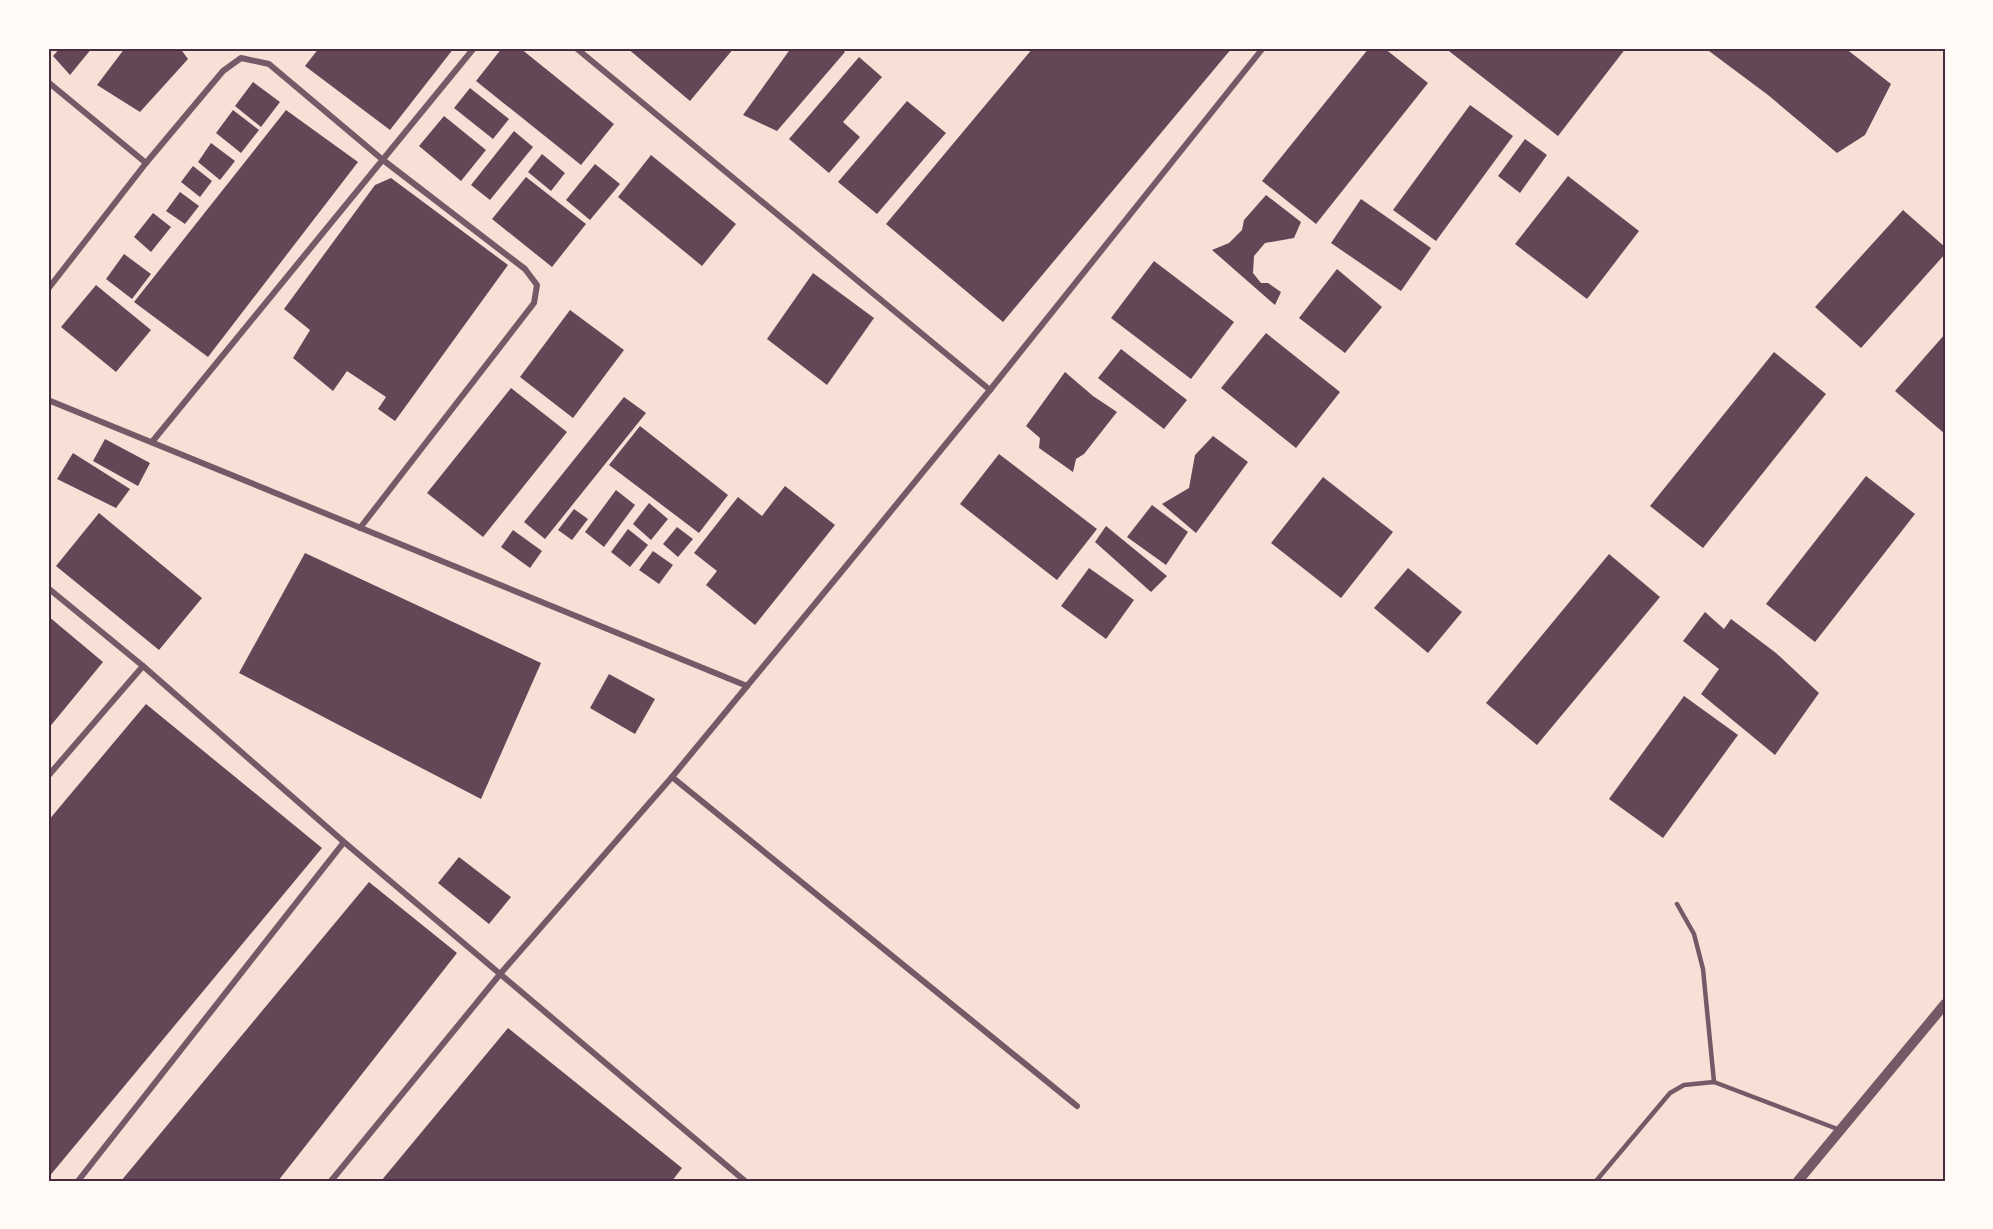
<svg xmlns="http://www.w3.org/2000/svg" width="1993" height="1229" font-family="'Source Sans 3',sans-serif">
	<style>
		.building { fill: #644757 }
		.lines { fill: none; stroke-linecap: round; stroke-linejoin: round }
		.service { stroke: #755966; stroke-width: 4.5 }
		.minor { stroke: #755966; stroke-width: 6 }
		.tertiary { stroke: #755966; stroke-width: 10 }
		.neatline { fill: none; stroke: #4a2c40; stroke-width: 2 }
	</style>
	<rect width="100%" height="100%" fill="#f7e1d7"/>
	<g class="building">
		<path d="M 60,48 L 92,48 L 70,75 L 53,56 Z"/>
		<path d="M 125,48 L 180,48 L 188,59 L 140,112 L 97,85 Z"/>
		<path d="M 319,48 L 454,48 L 390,130 L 305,66 Z"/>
		<path d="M 502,48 L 520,48 L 614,124 L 581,165 L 476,81 Z"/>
		<path d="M 627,48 L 734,48 L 690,101 Z"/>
		<path d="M 791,48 L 840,48 L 845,52 L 777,131 L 743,115 Z"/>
		<path d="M 1033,48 L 1232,48 L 1003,322 L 886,224 Z"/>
		<path d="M 1369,48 L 1384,48 L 1428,83 L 1316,224 L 1262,181 Z"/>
		<path d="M 1445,48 L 1626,48 L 1558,136 Z"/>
		<path d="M 1705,48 L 1845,48 L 1891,84 L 1865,135 L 1837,153 L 1768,95 Z"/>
		<path d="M 859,57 L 882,77 L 843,122 L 860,137 L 829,173 L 789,139 Z"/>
		<path d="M 253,82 L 280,102 L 261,127 L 235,106 Z"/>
		<path d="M 470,88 L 509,119 L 493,139 L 454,108 Z"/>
		<path d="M 907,101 L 946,133 L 877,214 L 838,182 Z"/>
		<path d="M 1470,105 L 1513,136 L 1436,241 L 1393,210 Z"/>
		<path d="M 233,110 L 259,130 L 241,153 L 216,133 Z"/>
		<path d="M 286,110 L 358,162 L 208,357 L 134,302 Z"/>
		<path d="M 444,116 L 486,150 L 461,181 L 419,146 Z"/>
		<path d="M 514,131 L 533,147 L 490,200 L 471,185 Z"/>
		<path d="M 1525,139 L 1547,155 L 1520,193 L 1498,176 Z"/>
		<path d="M 211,143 L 235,161 L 220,180 L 198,162 Z"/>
		<path d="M 542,154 L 565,173 L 551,191 L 528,172 Z"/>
		<path d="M 651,155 L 736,224 L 702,266 L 618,197 Z"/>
		<path d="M 595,164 L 620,184 L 590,220 L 566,200 Z"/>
		<path d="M 193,166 L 212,181 L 200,197 L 181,182 Z"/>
		<path d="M 1568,176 L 1639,231 L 1587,299 L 1515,244 Z"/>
		<path d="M 526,177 L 586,224 L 552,267 L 492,219 Z"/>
		<path d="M 391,178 L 508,265 L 395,421 L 378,409 L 386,397 L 347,371 L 333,391 L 293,358 L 310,330 L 284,309 L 375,185 Z"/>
		<path d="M 180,192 L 199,206 L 185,224 L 166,211 Z"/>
		<path d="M 1266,195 L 1301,222 L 1294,238 L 1265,243 L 1254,256 L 1253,273 L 1261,283 L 1268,283 L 1281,292 L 1275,305 L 1212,250 L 1229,243 L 1242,230 L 1244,220 Z"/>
		<path d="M 1361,199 L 1431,248 L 1401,291 L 1331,243 Z"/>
		<path d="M 1903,210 L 1945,247 L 1945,254 L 1861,348 L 1815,307 Z"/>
		<path d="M 153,213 L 171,227 L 151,252 L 134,237 Z"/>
		<path d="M 124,254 L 151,274 L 132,299 L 106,279 Z"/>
		<path d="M 1154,261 L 1234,322 L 1191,379 L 1111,318 Z"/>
		<path d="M 1337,269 L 1382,307 L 1345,353 L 1299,318 Z"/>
		<path d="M 813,273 L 874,318 L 827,385 L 767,339 Z"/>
		<path d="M 96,285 L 151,330 L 116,372 L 61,327 Z"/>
		<path d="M 570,310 L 624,350 L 573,418 L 520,377 Z"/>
		<path d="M 1266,333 L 1340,392 L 1296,448 L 1221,388 Z"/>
		<path d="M 1945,334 L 1945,434 L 1895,391 Z"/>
		<path d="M 1121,349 L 1187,400 L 1164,429 L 1098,378 Z"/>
		<path d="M 1774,352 L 1826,394 L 1703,548 L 1650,506 Z"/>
		<path d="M 1065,372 L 1093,396 L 1117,412 L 1084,454 L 1076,459 L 1073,472 L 1039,448 L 1040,438 L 1026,426 Z"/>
		<path d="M 511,388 L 567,432 L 483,537 L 427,493 Z"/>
		<path d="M 624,397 L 646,413 L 545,539 L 524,522 Z"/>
		<path d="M 640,426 L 728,495 L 699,533 L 609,465 Z"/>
		<path d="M 1213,436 L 1248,462 L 1196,533 L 1162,504 L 1189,488 L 1195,455 Z"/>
		<path d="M 105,439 L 150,463 L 138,486 L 93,461 Z"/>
		<path d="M 73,453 L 130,489 L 116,508 L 57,479 Z"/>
		<path d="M 999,454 L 1097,529 L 1057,580 L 960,504 Z"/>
		<path d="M 1866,476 L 1915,514 L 1815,642 L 1766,604 Z"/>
		<path d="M 1323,477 L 1393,532 L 1341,598 L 1271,543 Z"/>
		<path d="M 785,486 L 835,525 L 755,625 L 706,585 L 717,571 L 694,553 L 738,497 L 762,516 Z"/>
		<path d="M 616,490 L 635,505 L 604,547 L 585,532 Z"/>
		<path d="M 649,503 L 668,519 L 651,540 L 633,524 Z"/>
		<path d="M 1152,505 L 1188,532 L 1166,565 L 1127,537 Z"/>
		<path d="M 574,509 L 588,519 L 572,540 L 558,530 Z"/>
		<path d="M 99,513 L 202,598 L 159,650 L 56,566 Z"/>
		<path d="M 1106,526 L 1167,576 L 1151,592 L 1095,542 Z"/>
		<path d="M 677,527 L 693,539 L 678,557 L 663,544 Z"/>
		<path d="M 628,529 L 648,545 L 630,567 L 611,552 Z"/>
		<path d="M 513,530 L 542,551 L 530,568 L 501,547 Z"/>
		<path d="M 653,551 L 673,565 L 659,584 L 639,570 Z"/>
		<path d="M 305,553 L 541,663 L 481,799 L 239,673 Z"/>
		<path d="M 1609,554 L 1660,597 L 1537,745 L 1486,703 Z"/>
		<path d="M 1089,568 L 1134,600 L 1106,639 L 1061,606 Z"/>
		<path d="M 1408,568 L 1462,612 L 1428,653 L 1374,608 Z"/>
		<path d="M 1705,612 L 1724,629 L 1731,619 L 1776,653 L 1819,693 L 1775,755 L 1701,694 L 1719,669 L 1683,641 Z"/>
		<path d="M 48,616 L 103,662 L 48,729 Z"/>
		<path d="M 609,674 L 655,699 L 635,734 L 590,708 Z"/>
		<path d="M 1684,696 L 1738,735 L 1663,838 L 1609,799 Z"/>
		<path d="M 146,704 L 322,848 L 48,1178 L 48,821 Z"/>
		<path d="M 459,857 L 511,897 L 489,924 L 438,883 Z"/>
		<path d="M 369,882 L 457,953 L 278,1181 L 121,1181 Z"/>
		<path d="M 508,1028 L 682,1168 L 672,1181 L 381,1181 Z"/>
	</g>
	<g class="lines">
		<g class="service">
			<path d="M 1677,904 L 1694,934 L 1703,969 L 1714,1082"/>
			<path d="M 1596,1181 L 1670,1093 L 1684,1085 L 1714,1082 L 1840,1130"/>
		</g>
		<g class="minor">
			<path d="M 576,48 L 990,390"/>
			<path d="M 48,82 L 146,163 L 48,289"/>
			<path d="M 146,163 L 223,71 L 241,58 L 269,64 L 383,160 L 525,269 L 537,285 L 534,303 L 360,528"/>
			<path d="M 48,400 L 747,686"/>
			<path d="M 152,442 L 474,48"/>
			<path d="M 48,588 L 143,666 L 344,842 L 745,1181"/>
			<path d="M 48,776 L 143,666"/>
			<path d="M 672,777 L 1077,1106"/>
			<path d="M 78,1181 L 344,842"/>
			<path d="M 331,1181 L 501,973 L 672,777 L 842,571 L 990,390 L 1263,48"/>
		</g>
		<path class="tertiary" d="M 1798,1181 L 1945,1004"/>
	</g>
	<rect width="1993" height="1229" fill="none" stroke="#fffaf5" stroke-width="99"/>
	<rect x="50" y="50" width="1894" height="1130" class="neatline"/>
</svg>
